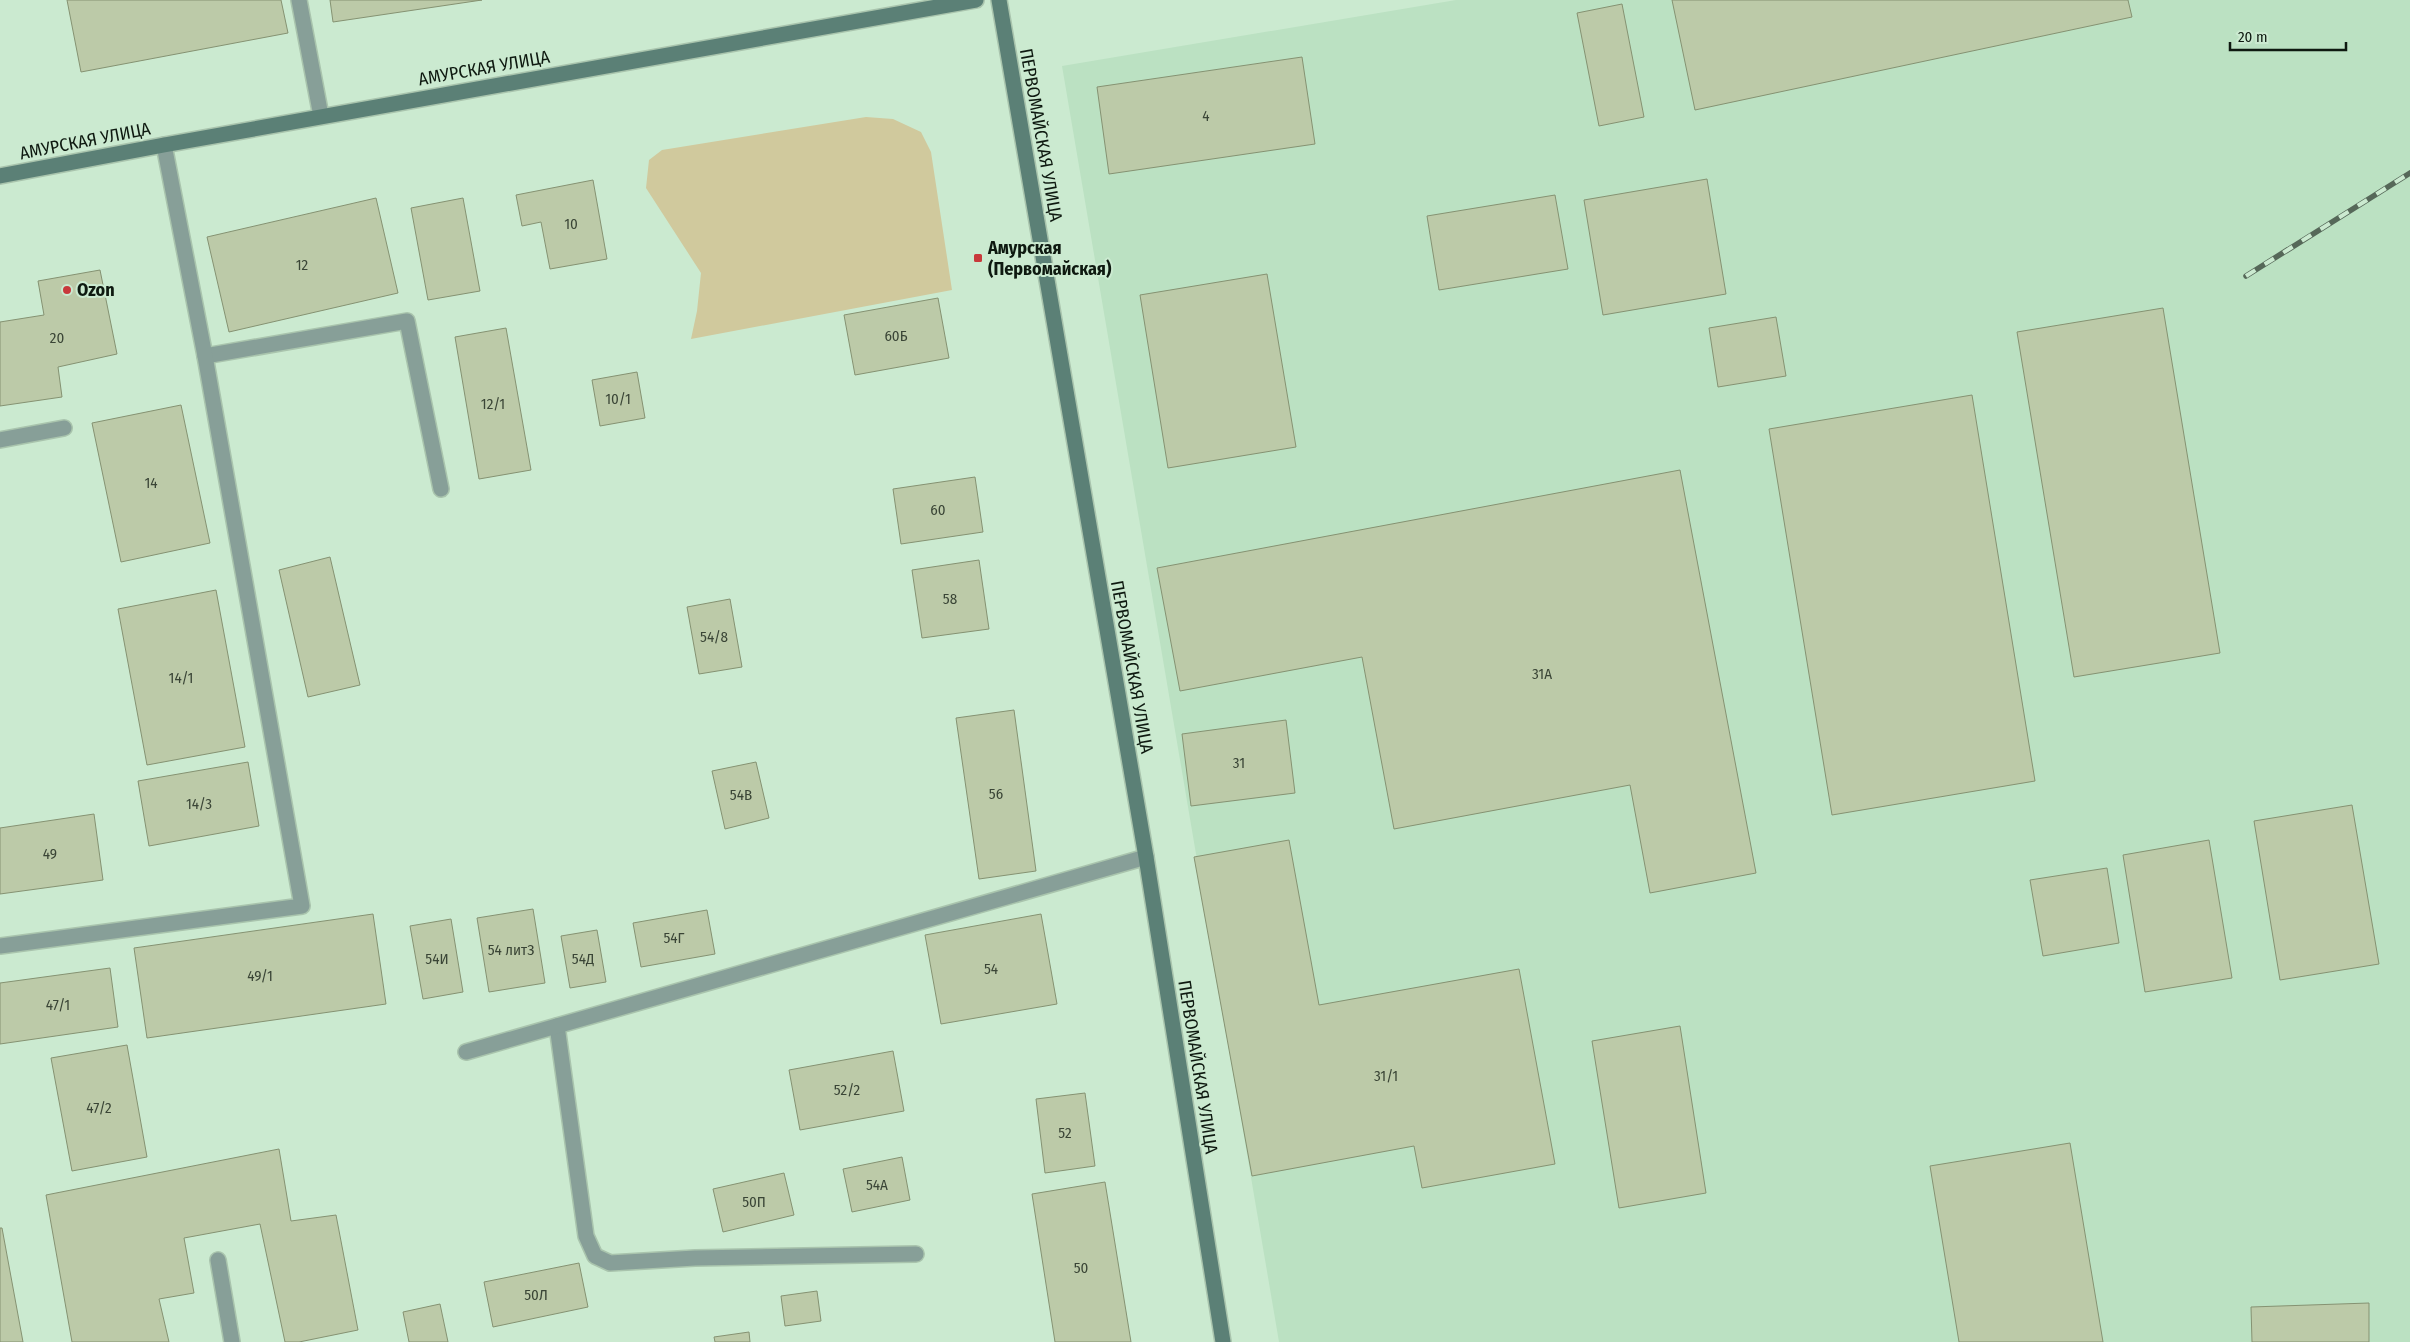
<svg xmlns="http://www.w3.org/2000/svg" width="2410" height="1342" font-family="'Fira Sans Condensed',sans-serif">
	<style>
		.built { fill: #bbe1c2 }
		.green { fill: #d0c99d }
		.building { fill: #bccaa8; stroke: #859272 }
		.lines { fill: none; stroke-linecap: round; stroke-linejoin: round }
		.lane-casing { stroke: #a9c4ad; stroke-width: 18 }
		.secondary-casing { stroke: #a9c4ad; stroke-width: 18 }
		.lane { stroke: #879f98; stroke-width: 15 }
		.secondary { stroke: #5b8076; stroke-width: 15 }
		.rail-casing { stroke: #566859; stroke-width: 5.5 }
		.rail { stroke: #cbead0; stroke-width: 4; stroke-dasharray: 11; stroke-linecap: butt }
		.poi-dot { fill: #c8393b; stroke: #cbead0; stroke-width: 2 }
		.labels { text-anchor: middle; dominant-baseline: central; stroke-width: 4; stroke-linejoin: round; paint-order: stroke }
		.number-label { font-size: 15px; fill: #3a4536 }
		.street-label { font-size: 18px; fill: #0e1910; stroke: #cbead0 }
		.poi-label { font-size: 18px; font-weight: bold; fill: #0e1910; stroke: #cbead0; text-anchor: start }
	</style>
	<rect width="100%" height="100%" fill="#cbead0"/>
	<path class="built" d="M 1456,0 L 2410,0 L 2410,1342 L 1279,1342 L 1062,66 Z"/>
	<path class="green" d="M 866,117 L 893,119 L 921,132 L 931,152 L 952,290 L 691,339 L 697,311 L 701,273 L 646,188 L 649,160 L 662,150 Z"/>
	<g class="building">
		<path d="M 67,0 L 281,0 L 288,33 L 81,72 Z"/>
		<path d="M 330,0 L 482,0 L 333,22 Z"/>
		<path d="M 1672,0 L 2128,0 L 2132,17 L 1695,110 Z"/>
		<path d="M 1622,4 L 1644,117 L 1599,126 L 1577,13 Z"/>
		<path d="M 1302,57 L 1315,144 L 1109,174 L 1097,87 Z"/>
		<path d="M 1707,179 L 1726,294 L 1603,315 L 1584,200 Z"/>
		<path d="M 593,180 L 607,259 L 550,269 L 541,222 L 522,226 L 516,195 Z"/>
		<path d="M 1555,195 L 1568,269 L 1439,290 L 1427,216 Z"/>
		<path d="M 376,198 L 398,293 L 229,332 L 207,237 Z"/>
		<path d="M 463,198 L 480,291 L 428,300 L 411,208 Z"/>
		<path d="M 100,270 L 117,354 L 58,367 L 62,397 L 0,406 L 0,322 L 44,315 L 38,281 Z"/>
		<path d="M 1267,274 L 1296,447 L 1168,468 L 1140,295 Z"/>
		<path d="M 938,298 L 949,358 L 855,375 L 844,315 Z"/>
		<path d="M 2163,308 L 2220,653 L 2074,677 L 2017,332 Z"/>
		<path d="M 1776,317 L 1786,376 L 1718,387 L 1709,328 Z"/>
		<path d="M 506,328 L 531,470 L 479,479 L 455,337 Z"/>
		<path d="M 637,372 L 645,418 L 600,426 L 592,380 Z"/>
		<path d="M 1972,395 L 2035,781 L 1832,815 L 1769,429 Z"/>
		<path d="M 181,405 L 210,543 L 121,562 L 92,423 Z"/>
		<path d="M 1680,470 L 1756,873 L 1650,893 L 1630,785 L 1394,829 L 1362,657 L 1180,691 L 1157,568 Z"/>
		<path d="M 975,477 L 983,532 L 901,544 L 893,489 Z"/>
		<path d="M 330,557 L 360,685 L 308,697 L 279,570 Z"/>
		<path d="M 979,560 L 989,629 L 922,638 L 912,570 Z"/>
		<path d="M 216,590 L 245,747 L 147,765 L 118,609 Z"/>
		<path d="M 730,599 L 742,667 L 699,674 L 687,607 Z"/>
		<path d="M 1014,710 L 1036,871 L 979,879 L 956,718 Z"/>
		<path d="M 1286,720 L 1295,793 L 1191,806 L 1182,734 Z"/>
		<path d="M 248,762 L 259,826 L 149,846 L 138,781 Z"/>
		<path d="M 756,762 L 769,818 L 725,829 L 712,771 Z"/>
		<path d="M 2352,805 L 2379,964 L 2280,980 L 2254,821 Z"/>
		<path d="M 94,814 L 103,880 L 0,894 L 0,828 Z"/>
		<path d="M 1289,840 L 1319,1005 L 1519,969 L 1555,1164 L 1422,1188 L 1414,1146 L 1252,1176 L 1194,857 Z"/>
		<path d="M 2209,840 L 2232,978 L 2145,992 L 2123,855 Z"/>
		<path d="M 2107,868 L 2119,943 L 2043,956 L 2030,880 Z"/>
		<path d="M 533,909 L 545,983 L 489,992 L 477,918 Z"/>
		<path d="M 707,910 L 715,954 L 641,967 L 633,923 Z"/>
		<path d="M 373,914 L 386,1004 L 147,1038 L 134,948 Z"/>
		<path d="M 1041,914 L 1057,1004 L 941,1024 L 925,935 Z"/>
		<path d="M 451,919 L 463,992 L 423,999 L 410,926 Z"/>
		<path d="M 597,930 L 606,982 L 570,988 L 561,936 Z"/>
		<path d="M 110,968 L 118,1027 L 0,1044 L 0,983 Z"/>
		<path d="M 1680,1026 L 1706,1193 L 1619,1208 L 1592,1041 Z"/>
		<path d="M 127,1045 L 147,1157 L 72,1171 L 51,1058 Z"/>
		<path d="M 893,1051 L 904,1111 L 800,1130 L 789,1070 Z"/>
		<path d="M 1085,1093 L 1095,1166 L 1045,1173 L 1036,1099 Z"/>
		<path d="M 2070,1143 L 2103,1342 L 1959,1342 L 1930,1166 Z"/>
		<path d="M 279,1149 L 291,1221 L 336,1215 L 358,1330 L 299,1342 L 285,1342 L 260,1224 L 184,1238 L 194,1293 L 159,1299 L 169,1342 L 72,1342 L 46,1195 Z"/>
		<path d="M 902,1157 L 910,1200 L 852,1212 L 843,1169 Z"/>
		<path d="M 784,1173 L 794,1215 L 723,1232 L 713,1189 Z"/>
		<path d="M 1105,1182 L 1131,1342 L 1055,1342 L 1032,1194 Z"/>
		<path d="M 0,1228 L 2,1228 L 23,1342 L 0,1342 Z"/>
		<path d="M 579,1263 L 588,1307 L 493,1327 L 484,1282 Z"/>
		<path d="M 817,1291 L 821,1321 L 785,1326 L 781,1296 Z"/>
		<path d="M 2369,1303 L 2369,1342 L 2252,1342 L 2251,1307 Z"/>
		<path d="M 440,1304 L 448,1342 L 409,1342 L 403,1312 Z"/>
		<path d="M 749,1332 L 750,1342 L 715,1342 L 714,1337 Z"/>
	</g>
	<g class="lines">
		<g class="lane-casing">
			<g id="lane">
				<path d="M 299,0 L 321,116"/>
				<path d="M 205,356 L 407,321 L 441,489"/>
				<path d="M 0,440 L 64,428"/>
				<path d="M 0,946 L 302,906 L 205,356 L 164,145"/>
				<path d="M 557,1026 L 586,1236 L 595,1256 L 610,1263 L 695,1258 L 916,1254"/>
				<path d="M 466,1052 L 1146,857"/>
				<path d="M 218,1260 L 232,1342"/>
			</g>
		</g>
		<g class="secondary-casing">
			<g id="secondary">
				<path d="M 999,0 L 1146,857 L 1223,1342"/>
				<path d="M 0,176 L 164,145 L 976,0"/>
			</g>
		</g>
		<use href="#lane" class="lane"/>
		<use href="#secondary" class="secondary"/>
		<g class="rail-casing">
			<path id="rail" d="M 2246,276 L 2410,173"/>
		</g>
		<use href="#rail" class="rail"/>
	</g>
	<g class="poi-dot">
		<rect x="973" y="253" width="10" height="10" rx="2.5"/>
		<circle cx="67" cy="290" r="5"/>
	</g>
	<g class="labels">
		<g class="number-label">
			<text x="1206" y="116">4</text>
			<text x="571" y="224">10</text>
			<text x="302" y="265">12</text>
			<text x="896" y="336">60Б</text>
			<text x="57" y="338">20</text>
			<text x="618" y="399">10/1</text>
			<text x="493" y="404">12/1</text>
			<text x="151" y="483">14</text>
			<text x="938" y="510">60</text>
			<text x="950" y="599">58</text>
			<text x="714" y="637">54/8</text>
			<text x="1542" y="674">31А</text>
			<text x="181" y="678">14/1</text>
			<text x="1239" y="763">31</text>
			<text x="996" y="794">56</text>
			<text x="741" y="795">54В</text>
			<text x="199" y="804">14/3</text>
			<text x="50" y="854">49</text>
			<text x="674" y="938">54Г</text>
			<text x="511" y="950">54 литЗ</text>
			<text x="437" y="959">54И</text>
			<text x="583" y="959">54Д</text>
			<text x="991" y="969">54</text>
			<text x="260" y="976">49/1</text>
			<text x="58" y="1005">47/1</text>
			<text x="1386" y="1076">31/1</text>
			<text x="847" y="1090">52/2</text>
			<text x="99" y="1108">47/2</text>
			<text x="1065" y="1133">52</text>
			<text x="877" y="1185">54А</text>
			<text x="754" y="1202">50П</text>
			<text x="1081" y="1268">50</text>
			<text x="536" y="1295">50Л</text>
		</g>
		<g class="street-label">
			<text transform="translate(484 68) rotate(-10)">АМУРСКАЯ УЛИЦА</text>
			<text transform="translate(1041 135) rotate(80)">ПЕРВОМАЙСКАЯ УЛИЦА</text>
			<text transform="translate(85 141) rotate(-11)">АМУРСКАЯ УЛИЦА</text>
			<text transform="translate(1132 667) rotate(80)">ПЕРВОМАЙСКАЯ УЛИЦА</text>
			<text transform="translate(1198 1067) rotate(81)">ПЕРВОМАЙСКАЯ УЛИЦА</text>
		</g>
		<g class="poi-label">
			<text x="988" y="248">Амурская<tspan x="988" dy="21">(Первомайская)</tspan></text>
			<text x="77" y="290">Ozon</text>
		</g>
	</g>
	<path d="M2230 42v8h116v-8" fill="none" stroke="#0e1910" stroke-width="2.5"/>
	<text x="2238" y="42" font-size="15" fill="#0e1910" stroke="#cbead0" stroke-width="4" paint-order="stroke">20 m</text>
</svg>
